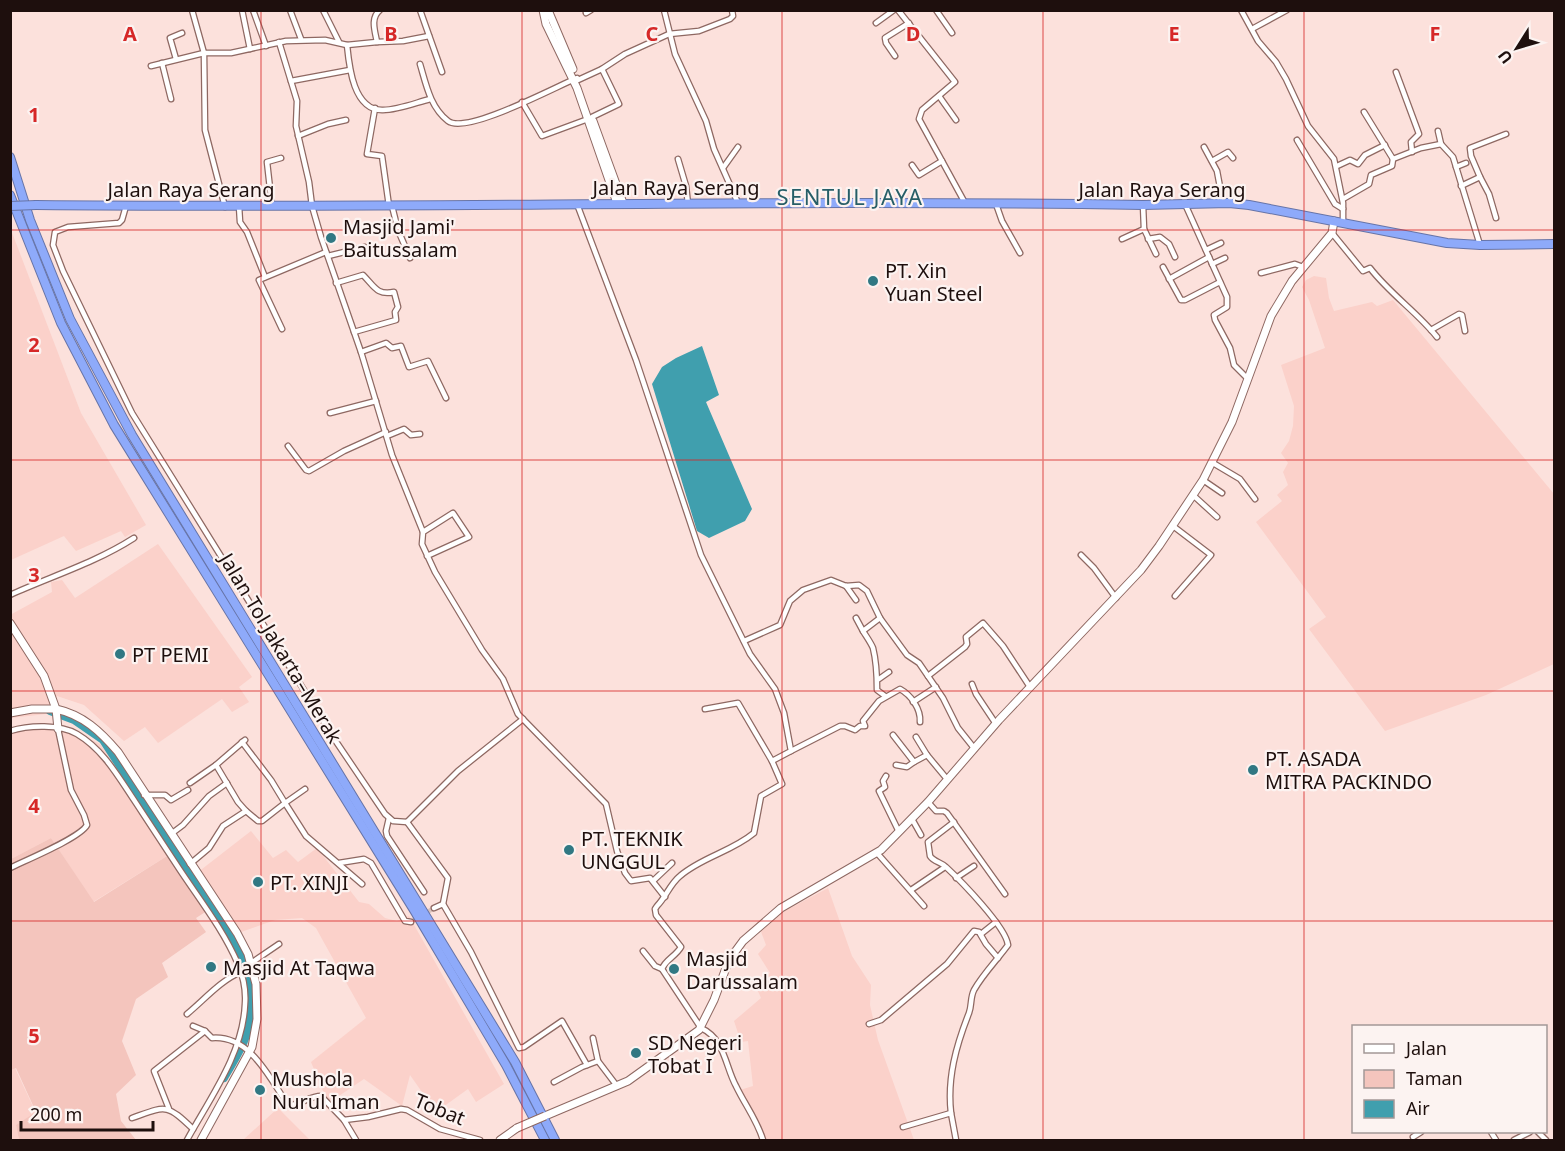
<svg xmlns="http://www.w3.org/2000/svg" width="1565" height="1151" font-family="'Noto Sans',sans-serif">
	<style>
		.built { fill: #fbd1ca }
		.green { fill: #f4c5bd }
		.water { fill: #409fae }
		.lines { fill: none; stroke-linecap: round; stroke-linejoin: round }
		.river { stroke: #409fae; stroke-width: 8 }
		.street-tunnel { stroke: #dbc2bd; stroke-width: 4.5; stroke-dasharray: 4.5 2; stroke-linecap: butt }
		.street-casing { stroke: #8e6862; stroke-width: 7 }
		.secondary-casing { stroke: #8e6862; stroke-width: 9 }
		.highway-casing { stroke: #6774a7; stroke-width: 10 }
		.street { stroke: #fff; stroke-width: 4.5 }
		.secondary { stroke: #fff; stroke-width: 7 }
		.highway { stroke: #8eaafa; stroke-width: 8 }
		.secondary-bridge-casing { stroke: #8e6862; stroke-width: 9; stroke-linecap: butt }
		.highway-bridge-casing { stroke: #6774a7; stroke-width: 10; stroke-linecap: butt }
		.secondary-bridge { stroke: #fff; stroke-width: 7 }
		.highway-bridge { stroke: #8eaafa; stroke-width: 8 }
		.grid { fill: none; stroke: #d62828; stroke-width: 1.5; stroke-opacity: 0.55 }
		.poi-dot { fill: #317883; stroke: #fcf3f1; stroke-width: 2 }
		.labels { text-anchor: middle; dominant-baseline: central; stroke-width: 4.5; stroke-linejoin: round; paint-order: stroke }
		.street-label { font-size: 20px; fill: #1e0f0d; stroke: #fcf3f1 }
		.poi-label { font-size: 20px; fill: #1e0f0d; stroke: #fcf3f1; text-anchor: start }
		.quarter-label { font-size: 22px; letter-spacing: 1.5px; fill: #265e67; stroke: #fcf3f1 }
		.grid-label { font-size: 20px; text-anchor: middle; font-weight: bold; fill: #d62828; stroke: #fcf3f1; stroke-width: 4.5; stroke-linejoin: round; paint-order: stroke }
	</style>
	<rect width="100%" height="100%" fill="#fce1dc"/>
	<g class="built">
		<path d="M 11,230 L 81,413 L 146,525 L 125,537 L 121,531 L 76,551 L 64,536 L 11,560 Z"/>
		<path d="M 1314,276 L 1326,278 L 1329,298 L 1334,311 L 1372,302 L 1377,306 L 1393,300 L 1554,494 L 1554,664 L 1486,695 L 1385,731 L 1309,629 L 1326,617 L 1256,522 L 1282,501 L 1277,495 L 1288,485 L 1283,472 L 1288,463 L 1281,453 L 1289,441 L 1293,426 L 1294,406 L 1281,365 L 1325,348 L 1309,300 L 1302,287 L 1306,280 Z"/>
		<path d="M 158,544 L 252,677 L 239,687 L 249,702 L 232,712 L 222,699 L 158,743 L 145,727 L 124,741 L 84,705 L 57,696 L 46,714 L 11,718 L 10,615 L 52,592 L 51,582 L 62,580 L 75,598 Z"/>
		<path d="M 61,725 L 100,744 L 175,851 L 93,902 L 51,838 L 11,859 L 11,732 L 31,726 L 50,730 Z"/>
		<path d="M 251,831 L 273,858 L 286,850 L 298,862 L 317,848 L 359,902 L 369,904 L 385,918 L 397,921 L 409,916 L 504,1084 L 476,1102 L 468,1089 L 436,1112 L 410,1075 L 402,1106 L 364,1079 L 330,1102 L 322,1089 L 311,1062 L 366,1018 L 322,939 L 316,928 L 302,918 L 275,920 L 230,936 L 193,876 Z"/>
		<path d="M 828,888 L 852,956 L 871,985 L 870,1005 L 878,1040 L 914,1140 L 762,1140 L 740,1090 L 753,1086 L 748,1041 L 741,1042 L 734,1021 L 761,998 L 754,982 L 770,973 L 758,954 L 766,945 L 760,929 L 781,913 Z"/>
		<path d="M 15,1068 L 36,1113 L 16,1125 L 19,1140 L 11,1140 L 11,1070 Z"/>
		<path d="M 278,1108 L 310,1140 L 243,1140 Z"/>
	</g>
	<path class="green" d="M 51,838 L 94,902 L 175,851 L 213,907 L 196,918 L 206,932 L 162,963 L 168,977 L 136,999 L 122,1041 L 136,1075 L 116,1094 L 121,1121 L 136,1140 L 19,1140 L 16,1125 L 36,1112 L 16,1068 L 11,1070 L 11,859 Z"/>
	<path class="water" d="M 702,346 L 719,395 L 706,402 L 752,509 L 745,521 L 709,538 L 697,531 L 652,384 L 662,367 L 676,358 Z"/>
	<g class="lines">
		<path class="river" d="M 50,711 L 74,720 L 103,740 L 237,947 C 248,973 257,1008 246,1036 C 241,1051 232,1064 224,1078"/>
		<path class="street-tunnel" d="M 411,922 L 434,908"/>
		<g class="street-casing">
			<g id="street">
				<path d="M 192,10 L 204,53 L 205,130 L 225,207"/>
				<path d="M 242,10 L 250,49"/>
				<path d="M 253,10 L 266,46"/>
				<path d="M 290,10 L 301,39"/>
				<path d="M 323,10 L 339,42"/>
				<path d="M 420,10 L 442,72"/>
				<path d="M 664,10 L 675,54 L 706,121 L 714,149 L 738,203"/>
				<path d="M 898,10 L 955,82 L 922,110 L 919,119 L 965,203"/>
				<path d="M 936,10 L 952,33"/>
				<path d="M 1241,10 L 1258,41 L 1276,62 L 1286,79 L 1308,126 L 1334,159 L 1343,203 L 1343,223"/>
				<path d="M 586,13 L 591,10"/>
				<path d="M 876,23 L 894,10"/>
				<path d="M 1252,29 L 1287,10"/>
				<path d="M 279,42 L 297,101 L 296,126 L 309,182 L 312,206 L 321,237 L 361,352 L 392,455 L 423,532"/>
				<path d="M 377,42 L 403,41 L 429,36"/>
				<path d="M 347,45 C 349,65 353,111 383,110 C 398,110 415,103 430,99"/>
				<path d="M 895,56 L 886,43 L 885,38 L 909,23"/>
				<path d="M 176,59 L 170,38 L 182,33"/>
				<path d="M 162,63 L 171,99"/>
				<path d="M 420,64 C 426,84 430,107 448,121 C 466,135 555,87 577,78"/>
				<path d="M 151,66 L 204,53 L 231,53 L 286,41 L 325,40 L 347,45 L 377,42 C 375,31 370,18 380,10"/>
				<path d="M 1396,72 L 1419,134 L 1411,142 L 1412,152"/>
				<path d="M 578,80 L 602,69 L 625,54 L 669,34 L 699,31 L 730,19 L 733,16 L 732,10"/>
				<path d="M 291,81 L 350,70"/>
				<path d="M 939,96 L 956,120"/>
				<path d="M 522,102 L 542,136 L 588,119"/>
				<path d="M 375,108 L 367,154 L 382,156 L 389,206"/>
				<path d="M 1364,112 L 1393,159 L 1421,148 L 1441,144"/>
				<path d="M 592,117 L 619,104 L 602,69"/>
				<path d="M 1438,131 L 1441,144 L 1453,157 L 1480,245"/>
				<path d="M 298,136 L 328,124 L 346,120"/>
				<path d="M 1297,140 L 1335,204 L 1343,209"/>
				<path d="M 1204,147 L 1217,171 L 1223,203"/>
				<path d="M 678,159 L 686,186 L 688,204"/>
				<path d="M 1212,161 L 1228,152 L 1233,158"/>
				<path d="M 912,165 L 919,175 L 942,161"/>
				<path d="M 1337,166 L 1350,160 L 1358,164 L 1365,155 L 1385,145"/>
				<path d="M 1456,167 L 1466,163"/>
				<path d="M 723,168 L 738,147"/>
				<path d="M 1480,177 L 1471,156 L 1470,148 L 1506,134"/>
				<path d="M 1461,186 L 1480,177 L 1489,194 L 1496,218"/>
				<path d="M 1343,199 L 1369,184 L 1371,175 L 1392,166 L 1393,159"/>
				<path d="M 577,204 L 636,360 L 701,555 L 750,654 L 775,689 L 784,713 L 791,751 L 772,761"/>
				<path d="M 996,204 L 1002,221 L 1020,253"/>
				<path d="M 1185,204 L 1227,297 L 1227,307 L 1214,315 L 1215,320 L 1230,348 L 1234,365 L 1248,379"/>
				<path d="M 1143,205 L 1144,229 L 1156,254"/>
				<path d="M 126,206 L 122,220 L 119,223 L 68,227 L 55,232 L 53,245 L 63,271 L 132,413 L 335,740 L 385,814 L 393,821 L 407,822 L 458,771 L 523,719"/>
				<path d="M 239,206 L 240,222 L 247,232 L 265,277"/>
				<path d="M 272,206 L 267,162 L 281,158"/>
				<path d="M 392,206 L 398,230 L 410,258"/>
				<path d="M 1332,233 L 1363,271 L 1370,268 C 1390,294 1417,312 1437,337"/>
				<path d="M 1122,239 L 1144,229"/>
				<path d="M 1148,239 L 1160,237 L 1169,244 L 1175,257"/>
				<path d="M 1206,250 L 1221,243"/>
				<path d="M 328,256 L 365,247"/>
				<path d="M 1212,264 L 1225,258"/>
				<path d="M 1163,267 L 1181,300 L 1185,300 L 1220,282"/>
				<path d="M 1261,273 L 1295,264 L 1303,267"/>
				<path d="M 1169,279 L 1209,257"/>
				<path d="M 336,283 L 363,275 C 374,286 377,296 394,292 L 398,307 L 395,312 L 396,320 L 354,332"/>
				<path d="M 282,329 L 259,280 L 326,252"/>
				<path d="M 1431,330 L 1459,314 L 1462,315 L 1465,331"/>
				<path d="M 361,352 L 386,343 L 392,348 L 401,346 L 409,367 L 428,361 L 446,398"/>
				<path d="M 330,413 L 376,401"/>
				<path d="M 387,436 L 404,429 L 411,435 L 420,434"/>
				<path d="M 288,446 L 306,470 L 309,471 L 344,451 L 386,432"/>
				<path d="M 1213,463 L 1240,479 L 1255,499"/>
				<path d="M 1203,480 L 1222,493"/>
				<path d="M 1194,496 L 1217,517"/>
				<path d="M 1173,526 L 1211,555 L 1175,596"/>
				<path d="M 1081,555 L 1094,568 L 1116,598"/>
				<path d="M 427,556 L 469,537 L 453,513 L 423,532 L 422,544 L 435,572 L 482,650 L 503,679 L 518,714 L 606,804 L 617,851 L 625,873 L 631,881 L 650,878 L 665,897"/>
				<path d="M 846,586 L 856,600"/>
				<path d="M 10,595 C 52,576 95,563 134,538"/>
				<path d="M 856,618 L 863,631 L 880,618"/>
				<path d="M 863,631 C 866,636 871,643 873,648 C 876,660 877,676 877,690 L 885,696"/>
				<path d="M 744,641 L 780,625 L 790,601 L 803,590 L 831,580 L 846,586 L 859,585 L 867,591 L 880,618 L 907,655 L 919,663 L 943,698 L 958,728 L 974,748"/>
				<path d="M 928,676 L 965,647 L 967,644 L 966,637 L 983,623 L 1003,646 L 1030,687"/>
				<path d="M 879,679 L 889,672"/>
				<path d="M 972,684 L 976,694 L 996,724"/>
				<path d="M 913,702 L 936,687"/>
				<path d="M 705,709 L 738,703 L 772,761 L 782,784 L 761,796 L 754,833 C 731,852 702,857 680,876 C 670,884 666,897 657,906 L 655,909 L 656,915 L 681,947 C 676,956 665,960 662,969 L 701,1028 C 725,1039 725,1066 736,1086 C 745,1105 757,1120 763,1140"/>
				<path d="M 10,731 C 29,725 60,724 77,734 C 104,750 119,778 136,803 C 150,824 164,846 178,867 C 199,899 223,929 238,964 C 243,976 246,991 245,1004 C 243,1054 210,1098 187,1140"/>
				<path d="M 893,735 L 914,762 L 927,755"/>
				<path d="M 916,737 L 927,755 L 947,779"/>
				<path d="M 242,742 L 271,780 L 285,803 L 305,789"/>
				<path d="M 791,751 L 840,726 L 845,726 L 855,730 L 860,726 L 865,726 L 863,721 L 879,701 L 900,689 C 911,695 921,709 920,722"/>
				<path d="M 896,765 L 907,767 L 914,762"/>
				<path d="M 886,776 L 883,781 L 885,787 L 879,791 L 899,832"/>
				<path d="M 190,783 L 216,765"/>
				<path d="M 144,795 L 165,795 L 171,800 L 188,790"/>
				<path d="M 928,802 L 936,811 L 944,811 L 947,813 L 1005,894"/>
				<path d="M 246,811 L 258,821 L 262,821 L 285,803 L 306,836 L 362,884"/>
				<path d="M 389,818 L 386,831 L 387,836 L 424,892"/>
				<path d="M 912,819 L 921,835"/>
				<path d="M 407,822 L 448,878 L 443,904 L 471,952 L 519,1048 L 524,1047 L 562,1021 L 587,1065"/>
				<path d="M 171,834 L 183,825 L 209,796 L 227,783"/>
				<path d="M 877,853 L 924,906"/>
				<path d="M 339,863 L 364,859 L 371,863 L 405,921 L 411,922"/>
				<path d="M 190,864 L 209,848 L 223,826 L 246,811 L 238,802 L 216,765 L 245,740"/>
				<path d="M 10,868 C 26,860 80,838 87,825 L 84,815 L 71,790 L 58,729"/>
				<path d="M 956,878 L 974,866"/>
				<path d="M 653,881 L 672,863"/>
				<path d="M 911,890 L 945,867"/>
				<path d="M 434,908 L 443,904"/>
				<path d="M 981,934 L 996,922"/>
				<path d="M 643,951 L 655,966 L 662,969"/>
				<path d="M 251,963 L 279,944"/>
				<path d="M 187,1014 C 204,1000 221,980 241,972"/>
				<path d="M 869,1024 L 881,1020 L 947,964 L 974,931 L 979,932 L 986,944 L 998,958"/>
				<path d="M 193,1026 L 205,1031 L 212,1038 C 250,1035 269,1077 288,1105 C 299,1106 309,1096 321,1096 L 344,1120 L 368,1117 L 401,1109 L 407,1110 L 440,1129 L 480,1140"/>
				<path d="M 593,1038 L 598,1061 L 617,1086"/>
				<path d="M 554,1082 L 582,1067 L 598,1061"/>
				<path d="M 169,1109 L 154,1071 L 205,1031"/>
				<path d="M 951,1113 C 947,1078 956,1046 969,1013 C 972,1005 970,998 974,990 C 983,974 997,960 1008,945 C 1006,927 961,881 946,867 C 941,862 934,862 930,856 L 928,842 L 954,822"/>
				<path d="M 132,1118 C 166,1106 166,1103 193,1129"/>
				<path d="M 344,1120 L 356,1140"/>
				<path d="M 903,1127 L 951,1113 L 956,1140"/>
				<path d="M 1491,1132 L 1496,1140"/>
				<path d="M 1538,1132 L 1546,1140"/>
				<path d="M 1413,1137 L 1421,1132"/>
				<path d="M 1514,1140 L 1530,1132"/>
			</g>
		</g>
		<g class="secondary-casing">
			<g id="secondary">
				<path d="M 543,10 L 546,24 L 577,88 L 617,203"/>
				<path d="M 548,10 L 573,69"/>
				<path d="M 593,121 L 623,203"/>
				<path d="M 10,623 L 44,676 L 56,709 C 83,715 100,731 118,752 L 237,933 L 248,954 L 256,984 L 257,1019 L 252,1047 L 201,1140"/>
				<path d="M 10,713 L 32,709 L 56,709 L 58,729"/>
				<path d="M 545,1116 L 628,1081 L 699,1030 L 714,1000 L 729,960 L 743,941 L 781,908 L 881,850 L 928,802 L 999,720 L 1141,570 L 1159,546 L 1203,480 L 1232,422 L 1271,316 L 1292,281 L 1332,233 L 1334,221"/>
				<path d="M 500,1140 L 517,1128"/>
			</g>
		</g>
		<g class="highway-casing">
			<g id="highway">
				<path d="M 10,157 L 30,220 L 70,319 L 132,435 L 515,1062 L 555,1140"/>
				<path d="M 10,195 L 61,323 L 114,425 L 414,910 L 506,1065 L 545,1140"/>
				<path d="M 36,205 C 405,209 774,199 1143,205 L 1229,203 L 1249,205 L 1447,243 L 1480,245 L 1554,244"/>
			</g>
		</g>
		<use href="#street" class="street"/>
		<use href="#secondary" class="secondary"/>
		<use href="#highway" class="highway"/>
		<g class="secondary-bridge-casing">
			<path id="secondary-bridge" d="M 517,1128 L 545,1116"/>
		</g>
		<g class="highway-bridge-casing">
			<path id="highway-bridge" d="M 10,206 L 36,205"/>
		</g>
		<use href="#secondary-bridge" class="secondary-bridge"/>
		<use href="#highway-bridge" class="highway-bridge"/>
	</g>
	<path class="grid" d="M 261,10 L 261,1140M 522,10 L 522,1140M 782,10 L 782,1140M 1043,10 L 1043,1140M 1304,10 L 1304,1140M 10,230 L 1554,230M 10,460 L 1554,460M 10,691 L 1554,691M 10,921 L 1554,921"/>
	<g class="poi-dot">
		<circle cx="331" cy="238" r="6"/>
		<circle cx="873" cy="281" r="6"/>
		<circle cx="120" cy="654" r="6"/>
		<circle cx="1253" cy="770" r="6"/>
		<circle cx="569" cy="850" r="6"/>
		<circle cx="258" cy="882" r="6"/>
		<circle cx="211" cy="967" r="6"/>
		<circle cx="674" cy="969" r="6"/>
		<circle cx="636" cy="1053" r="6"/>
		<circle cx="260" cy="1090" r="6"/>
	</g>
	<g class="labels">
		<g class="street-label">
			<text x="676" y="187">Jalan Raya Serang</text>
			<text x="191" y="189">Jalan Raya Serang</text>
			<text x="1162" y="189">Jalan Raya Serang</text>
			<text transform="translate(281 648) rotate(59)">Jalan Tol Jakarta–Merak</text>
			<text transform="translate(440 1109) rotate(22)">Tobat</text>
		</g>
		<g class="poi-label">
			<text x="343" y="226">Masjid Jami'<tspan x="343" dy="23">Baitussalam</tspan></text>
			<text x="885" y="270">PT. Xin<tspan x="885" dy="23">Yuan Steel</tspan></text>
			<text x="132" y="654">PT PEMI</text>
			<text x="1265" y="758">PT. ASADA<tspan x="1265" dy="23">MITRA PACKINDO</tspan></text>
			<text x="581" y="838">PT. TEKNIK<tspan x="581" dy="23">UNGGUL</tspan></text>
			<text x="270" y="882">PT. XINJI</text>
			<text x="686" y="958">Masjid<tspan x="686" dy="23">Darussalam</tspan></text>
			<text x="223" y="967">Masjid At Taqwa</text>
			<text x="648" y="1042">SD Negeri<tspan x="648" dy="23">Tobat I</tspan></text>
			<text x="272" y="1078">Mushola<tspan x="272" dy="23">Nurul Iman</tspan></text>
		</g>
		<g class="quarter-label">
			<text x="850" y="196">SENTUL JAYA</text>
		</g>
	</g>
	<g class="grid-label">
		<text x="130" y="41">A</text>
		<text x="391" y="41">B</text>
		<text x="652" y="41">C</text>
		<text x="913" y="41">D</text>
		<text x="1174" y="41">E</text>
		<text x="1435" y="41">F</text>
		<text x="34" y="122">1</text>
		<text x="34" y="352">2</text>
		<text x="34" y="582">3</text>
		<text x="34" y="813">4</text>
		<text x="34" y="1043">5</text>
	</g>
	<rect width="1565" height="1151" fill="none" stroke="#1e0f0d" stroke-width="24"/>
	<rect x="1352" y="1025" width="195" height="108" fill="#fcf3f1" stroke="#a39896" stroke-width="1.5"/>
	<rect x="1364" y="1044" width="30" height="9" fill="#ffffff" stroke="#a39896" stroke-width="1.5"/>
	<text x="1406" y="1055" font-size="18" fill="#1e0f0d">Jalan</text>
	<rect x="1364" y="1070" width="30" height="18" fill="#f4c5bd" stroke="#a39896" stroke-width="1.5"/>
	<text x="1406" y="1085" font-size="18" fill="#1e0f0d">Taman</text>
	<rect x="1364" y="1100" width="30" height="18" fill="#409fae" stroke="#a39896" stroke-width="1.5"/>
	<text x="1406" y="1115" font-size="18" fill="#1e0f0d">Air</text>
	<g transform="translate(1517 48) rotate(233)" stroke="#fcf3f1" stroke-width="4.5" paint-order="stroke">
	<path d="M0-4.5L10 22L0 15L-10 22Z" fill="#1e0f0d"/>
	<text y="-9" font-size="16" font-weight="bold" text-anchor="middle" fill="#1e0f0d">U</text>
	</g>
	<path d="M21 1121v9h132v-9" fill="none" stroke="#1e0f0d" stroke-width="3"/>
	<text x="30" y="1121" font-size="18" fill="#1e0f0d" stroke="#fcf3f1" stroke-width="4.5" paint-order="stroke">200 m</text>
</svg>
